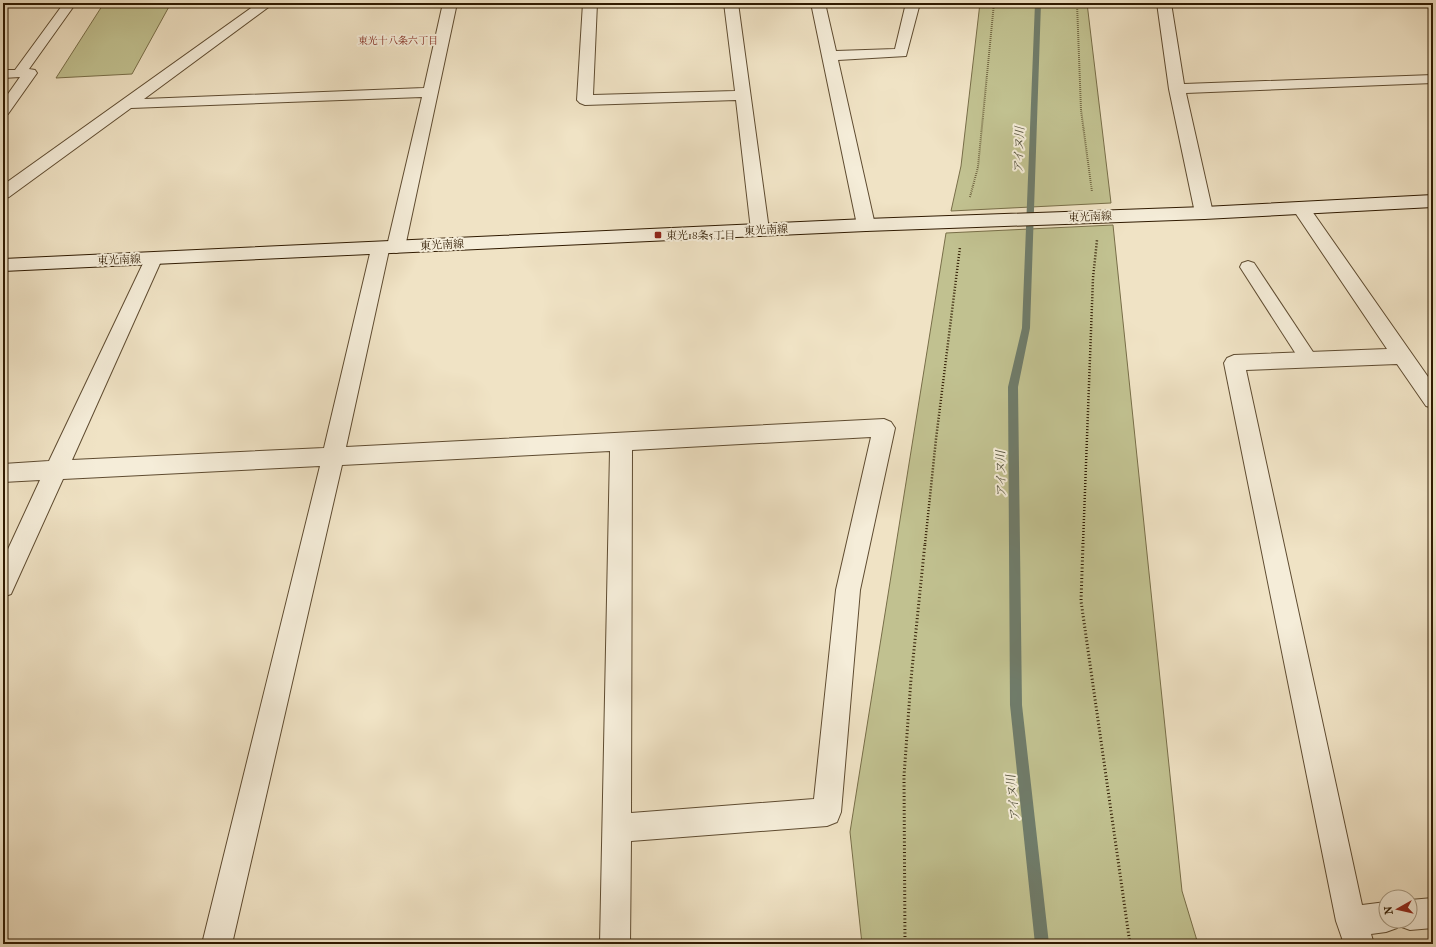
<svg xmlns="http://www.w3.org/2000/svg" width="1436" height="947" font-family="'IM FELL French Canon','Noto Serif JP',serif">
	<style>
		.green { fill: #c1c190; stroke: #786e48 }
		.lines { fill: none; stroke-linecap: round; stroke-linejoin: round }
		.stream { fill: #707c6a; fill-rule: evenodd }
		.lane-casing { stroke: #5f4c31; stroke-width: 2 }
		.street-casing { stroke: #5f4c31; stroke-width: 2 }
		.secondary-casing { stroke: #2f1a00; stroke-width: 2 }
		.path-far2 { stroke: #2f1a00; stroke-width: 2; stroke-dasharray: 0.5 1.5; stroke-linecap: butt }
		.path-far1 { stroke: #2f1a00; stroke-width: 2.5; stroke-dasharray: 1 2; stroke-linecap: butt }
		.path { stroke: #2f1a00; stroke-width: 3; stroke-dasharray: 1 2.5; stroke-linecap: butt }
		.lane { fill: #f5edd9; fill-rule: evenodd }
		.street { fill: #f5edd9; fill-rule: evenodd }
		.secondary { fill: #f5edd9; fill-rule: evenodd }
		.poi-dot { fill: #8f2418; stroke: #f5edd9; stroke-width: 1.5 }
		.labels { text-anchor: middle; dominant-baseline: central; stroke-width: 4; stroke-linejoin: round; paint-order: stroke }
		.far-neighbourhood-label { font-size: 10px; fill: #7a1f14; stroke: #f5edd9 }
		.street-label { font-size: 11px; fill: #2f1a00; stroke: #f5edd9 }
		.poi-label { font-size: 11px; fill: #2f1a00; stroke: #f5edd9; text-anchor: start }
		.water-label { font-size: 12px; font-style: italic; fill: #55533e; stroke: #f5edd9 }
	</style>
	<rect width="100%" height="100%" fill="#f0e3c5"/>
	<filter id="stains"><feTurbulence type="fractalNoise" baseFrequency=".005" numOctaves="4"/><feColorMatrix values="0 0 0 0 .2 0 0 0 0 .09 0 0 0 0 .02 0 0 0 .5 -.17"/></filter>
	<radialGradient id="worn" r=".72"><stop offset=".6" stop-color="#630" stop-opacity="0"/><stop offset="1" stop-color="#630" stop-opacity=".3"/></radialGradient>
	<g class="green">
		<path d="M 104,3 L 171,3 L 132,74 L 56,78 Z"/>
		<path d="M 980,3 L 1087,3 L 1111,203 L 951,211 L 961,166 Z"/>
		<path d="M 1113,225 L 1182,891 L 1198,944 L 862,944 L 850,832 L 946,233 Z"/>
	</g>
	<g class="lines">
		<path class="stream" d="M 1035,3 L 1041,3 L 1030,328 L 1018,387 L 1022,705 L 1049,944 L 1035,944 L 1010,705 L 1008,387 L 1022,328 Z"/>
		<g class="lane-casing">
			<g id="lane">
				<path d="M 64,3 L 76,3 L 29,69 L 35,70 L 37,73 L 8,114 L 3,115 L 3,101 L 20,77 L 3,78 L 3,70 L 15,70 Z"/>
				<path d="M 1248,261 L 1254,263 L 1315,355 L 1318,360 L 1315,365 L 1309,367 L 1303,365 L 1240,267 L 1242,263 Z"/>
			</g>
		</g>
		<g class="street-casing">
			<g id="street">
				<path d="M 258,3 L 274,3 L 144,99 L 424,88 L 443,3 L 457,3 L 405,247 L 402,251 L 396,253 L 389,250 L 346,447 L 884,419 L 891,422 L 895,428 L 860,590 L 841,812 L 837,822 L 827,826 L 631,841 L 630,944 L 600,944 L 610,451 L 342,465 L 232,944 L 202,944 L 320,466 L 63,479 L 11,594 L 3,597 L 3,560 L 40,480 L 3,482 L 3,464 L 49,461 L 147,255 L 153,253 L 159,255 L 162,259 L 72,460 L 324,448 L 371,249 L 374,245 L 380,243 L 387,246 L 422,97 L 131,108 L 9,197 L 3,199 L 3,185 ZM 871,437 L 836,590 L 814,799 L 631,813 L 632,450 Z"/>
				<path d="M 583,3 L 597,3 L 593,95 L 735,91 L 724,3 L 738,3 L 769,230 L 766,234 L 760,236 L 754,234 L 751,230 L 736,100 L 585,105 L 580,103 L 577,100 Z"/>
				<path d="M 811,3 L 825,3 L 836,51 L 895,49 L 906,3 L 920,3 L 906,56 L 838,60 L 875,225 L 872,229 L 866,231 L 860,229 L 857,225 Z"/>
				<path d="M 1157,3 L 1171,3 L 1184,84 L 1433,75 L 1433,83 L 1186,93 L 1213,213 L 1210,217 L 1204,219 L 1198,217 L 1195,213 L 1169,89 Z"/>
				<path d="M 1301,202 L 1307,204 L 1433,384 L 1433,408 L 1426,406 L 1397,364 L 1246,370 L 1362,905 L 1386,902 L 1386,921 L 1410,921 L 1410,900 L 1433,898 L 1433,928 L 1410,930 L 1399,926 L 1398,923 L 1397,928 L 1386,932 L 1371,934 L 1374,944 L 1344,944 L 1336,921 L 1224,363 L 1227,358 L 1234,355 L 1387,349 L 1292,208 L 1295,204 Z"/>
			</g>
		</g>
		<g class="secondary-casing">
			<path id="secondary" d="M 1433,195 L 1433,207 L 1204,219 L 866,231 L 3,271 L 3,259 L 866,219 L 1204,207 Z"/>
		</g>
		<g class="path-far2">
			<path d="M 1077,3 L 1081,110 L 1092,192"/>
			<path d="M 970,197 L 978,167 L 994,3"/>
		</g>
		<g class="path-far1">
			<path d="M 925,544 L 936,439 L 960,247"/>
			<path d="M 1083,544 L 1093,278 L 1097,240"/>
		</g>
		<g class="path">
			<path d="M 1083,543 L 1081,601 L 1130,944"/>
			<path d="M 905,944 L 904,776 L 911,679 L 925,543"/>
		</g>
		<use href="#lane" class="lane"/>
		<use href="#street" class="street"/>
		<use href="#secondary" class="secondary"/>
	</g>
	<rect class="poi-dot" x="654" y="231" width="8" height="8" rx="2"/>
	<g class="labels">
		<g class="far-neighbourhood-label">
			<text x="398" y="41">東光十八条六丁目</text>
		</g>
		<g class="street-label">
			<text transform="translate(1090 217) rotate(-2)">東光南線</text>
			<text transform="translate(766 230) rotate(-3)">東光南線</text>
			<text transform="translate(442 245) rotate(-3)">東光南線</text>
			<text transform="translate(119 260) rotate(-2)">東光南線</text>
		</g>
		<g class="poi-label">
			<text x="666" y="235">東光18条5丁目</text>
		</g>
		<g class="water-label">
			<text transform="translate(1019 150) rotate(-88)">アイヌ川</text>
			<text transform="translate(1001 474) rotate(-91)">アイヌ川</text>
			<text transform="translate(1013 798) rotate(-96)">アイヌ川</text>
		</g>
	</g>
	<rect width="1436" height="947" fill="none" stroke="#f0e3c5" stroke-width="16"/>
	<rect x="4" y="4" width="1428" height="939" fill="none" stroke="#2f1a00" stroke-width="2"/>
	<rect x="8" y="8" width="1420" height="931" fill="none" stroke="#2f1a00"/>
	<g transform="translate(1398 909) rotate(262)"><circle r="19" fill="#f5edd9" stroke="#a69982"/>
	<path d="M0-3L7 15L0 10L-7 15Z" fill="#8f2418"/>
	<text y="-6" font-size="11" font-weight="bold" text-anchor="middle" fill="#2f1a00">N</text>
	</g>
	<rect width="100%" height="100%" filter="url(#stains)"/>
	<rect width="100%" height="100%" fill="url(#worn)"/>
</svg>
